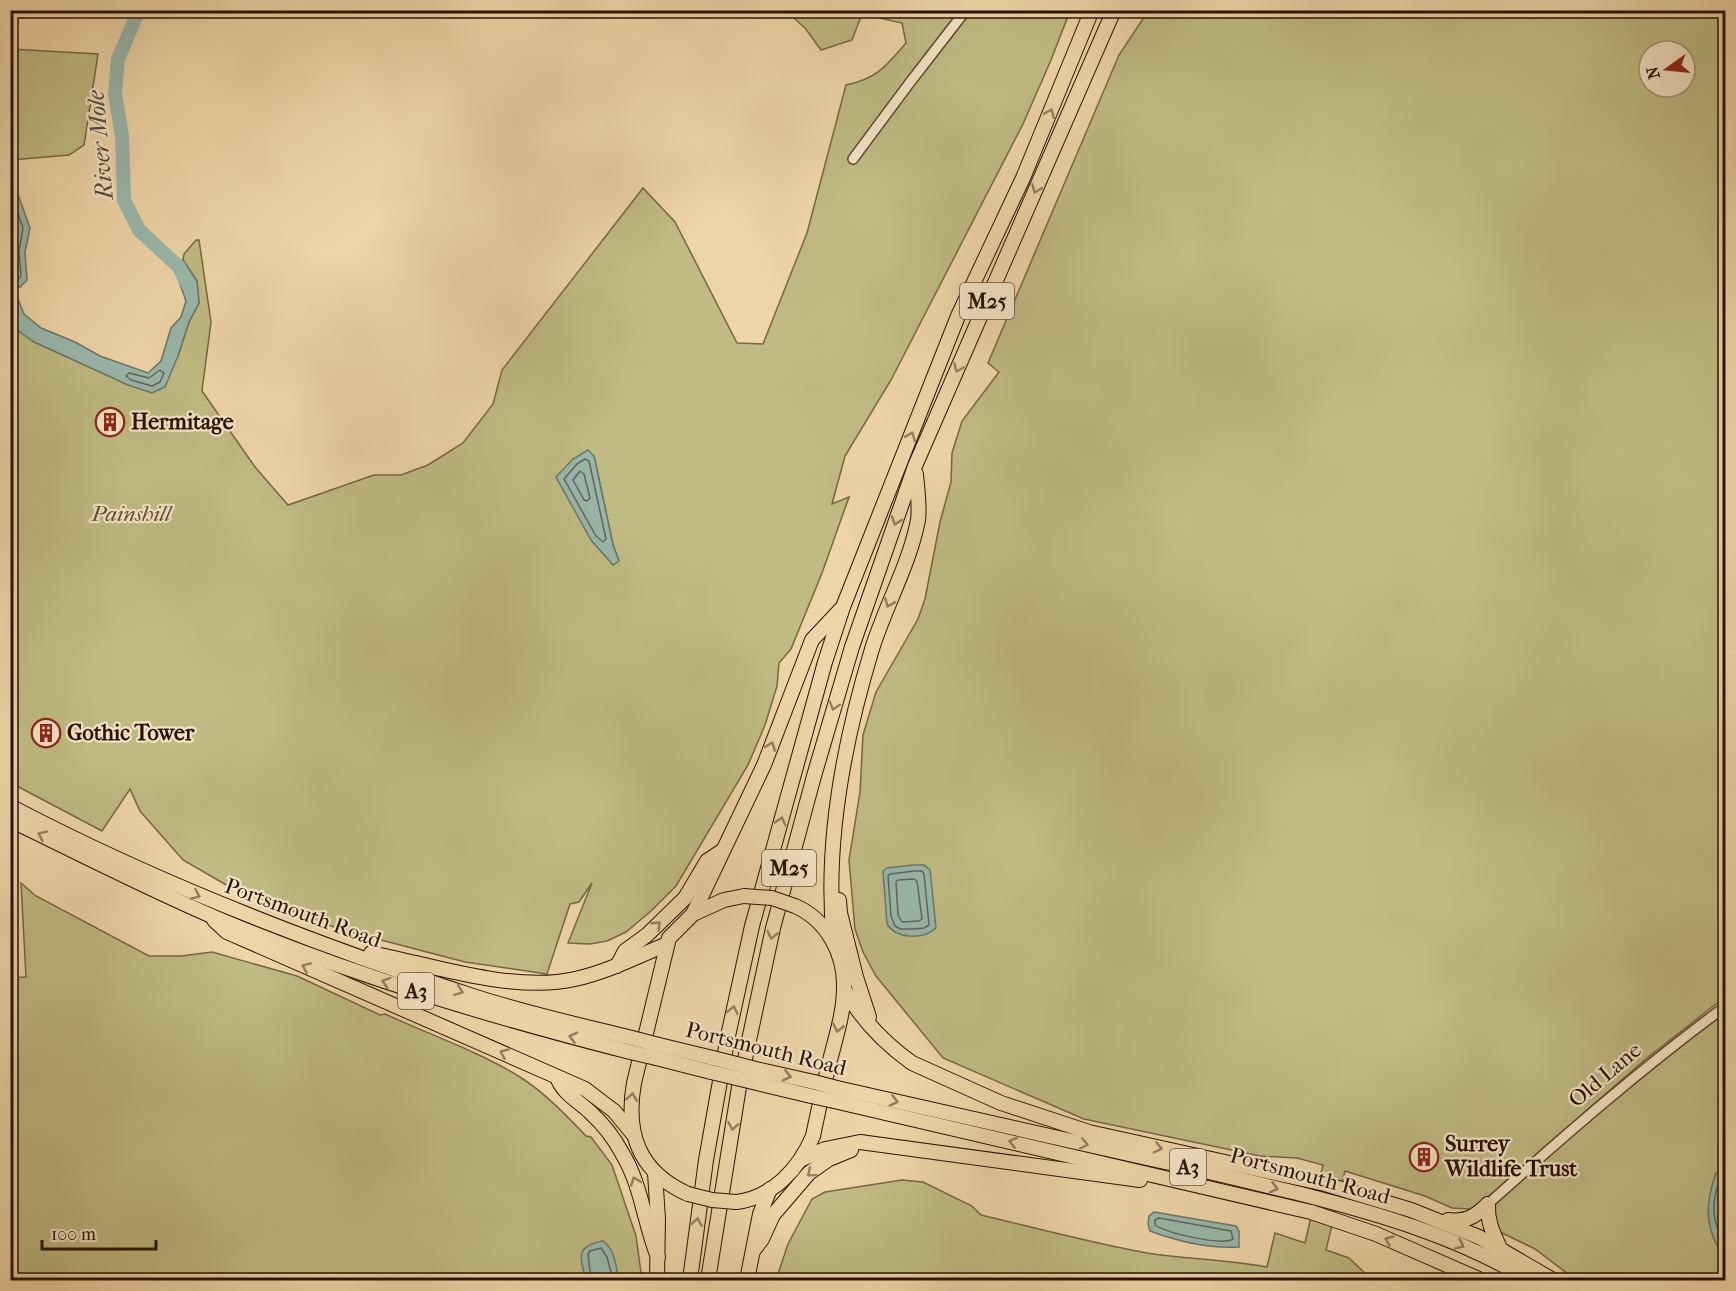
<svg xmlns="http://www.w3.org/2000/svg" width="1736" height="1291" font-family="'IM FELL French Canon',serif">
	<style>
		.green { fill: #bfbb83; stroke: #746642; stroke-width: 1.5; fill-rule: evenodd }
		.water { fill: #99b8ac; stroke: #6c7568; stroke-width: 1.5 }
		.lines { fill: none; stroke-linecap: round; stroke-linejoin: round }
		.shore { stroke: #616457; stroke-width: 1.5 }
		.river { stroke: #99b8ac; stroke-width: 14 }
		.minor-casing { stroke: #5a412c; stroke-width: 12 }
		.highway-casing { stroke: #291002; stroke-width: 16 }
		.minor { stroke: #f4e4c6; stroke-width: 9 }
		.highway { stroke: #eed5a8; stroke-width: 14 }
		.highway-bridge-casing { stroke: #291002; stroke-width: 16; stroke-linecap: butt }
		.highway-bridge { stroke: #eed5a8; stroke-width: 14 }
		.oneway { stroke: #957c5d }
		.labels { text-anchor: middle; dominant-baseline: central; stroke-width: 4.5; stroke-linejoin: round; paint-order: stroke }
		.shield { fill: #f4e4c6; stroke: #66503d; stroke-width: 1.5 }
		.shield-label { font-size: 21px; font-weight: bold; fill: #291002 }
		.poi-label { font-size: 22px; font-weight: bold; fill: #291002; stroke: #f4e4c6; text-anchor: start }
		.park-label { font-size: 22px; font-style: italic; fill: #5e4c2f; stroke: #f4e4c6 }
		.street-label { font-size: 22px; fill: #291002; stroke: #f4e4c6 }
		.water-label { font-size: 24px; font-style: italic; fill: #504b3e; stroke: #f4e4c6 }
	</style>
	<rect width="100%" height="100%" fill="#eed5a8"/>
	<filter id="stains"><feTurbulence type="fractalNoise" baseFrequency=".00333" numOctaves="4"/><feColorMatrix values="0 0 0 0 .2 0 0 0 0 .09 0 0 0 0 .02 0 0 0 .5 -.17"/></filter>
	<radialGradient id="worn" r=".72"><stop offset=".6" stop-color="#630" stop-opacity="0"/><stop offset="1" stop-color="#630" stop-opacity=".3"/></radialGradient>
	<g class="green">
		<path d="M 786,11 L 1070,11 L 1051,60 L 1023,124 L 891,380 L 845,456 L 832,504 L 849,497 L 822,573 L 791,649 L 779,663 L 777,686 L 765,725 L 748,765 L 676,886 L 651,911 L 626,932 L 607,941 L 590,944 L 568,943 L 592,883 L 579,902 L 570,904 L 547,974 L 465,962 L 339,929 L 228,886 L 183,860 L 140,811 L 130,789 L 102,831 L 11,783 L 10,320 L 17,330 L 128,385 L 178,356 L 189,322 L 199,303 L 197,281 L 183,260 L 184,254 L 196,240 L 199,240 L 211,322 L 202,391 L 255,467 L 288,505 L 374,475 L 401,475 L 428,465 L 463,443 L 493,404 L 502,370 L 643,188 L 675,222 L 737,343 L 763,344 L 807,233 L 846,85 C 877,79 886,66 906,43 L 902,23 L 862,14 L 852,40 L 821,50 L 805,28 ZM 594,456 L 613,545 L 619,561 L 573,459 Z"/>
		<path d="M 1148,11 L 1725,11 L 1725,997 L 1647,1058 L 1542,1149 L 1485,1201 L 1470,1209 L 1452,1208 L 1425,1196 L 1345,1171 L 1326,1250 L 1349,1258 L 1372,1280 L 776,1280 L 788,1244 L 812,1199 L 825,1192 L 902,1180 L 923,1182 L 972,1206 L 981,1215 C 1036,1228 1091,1243 1147,1253 C 1187,1259 1227,1260 1267,1267 L 1275,1233 L 1305,1243 L 1323,1165 L 1297,1158 L 1260,1156 L 1084,1119 L 943,1058 L 876,976 L 863,952 L 855,929 L 849,860 L 860,792 L 863,735 L 876,692 L 918,619 L 925,599 L 940,522 L 951,482 L 952,453 L 962,421 L 999,372 L 988,363 L 1119,55 ZM 1649,51 L 1685,51 L 1685,87 L 1649,87 Z"/>
		<path d="M 11,49 L 98,54 L 84,145 L 69,155 L 11,160 Z"/>
		<path d="M 21,883 L 36,896 L 149,956 L 181,956 L 212,952 L 297,976 L 380,1015 L 385,1014 C 428,1034 480,1052 520,1077 C 545,1093 566,1115 586,1136 L 591,1137 L 612,1165 L 636,1236 L 642,1280 L 11,1280 L 10,978 L 26,977 Z"/>
		<path d="M 1725,1010 L 1725,1280 L 1576,1280 L 1535,1249 L 1498,1231 L 1493,1205 L 1654,1064 Z"/>
	</g>
	<g class="water">
		<path d="M 11,175 L 30,228 L 25,252 L 27,280 L 20,287 L 14,283 L 12,284 L 24,314 L 41,328 L 75,342 L 100,356 L 148,373 L 161,361 L 171,328 L 181,317 L 186,301 L 175,270 L 183,260 L 197,281 L 199,303 L 189,322 L 178,356 L 165,387 L 152,393 L 128,385 L 34,342 L 17,330 L 10,320 Z"/>
		<path d="M 588,450 L 594,456 L 613,545 L 619,561 L 613,565 L 591,540 L 556,477 L 573,459 Z"/>
		<path d="M 913,865 L 924,865 L 930,870 L 936,928 C 923,940 896,939 887,924 L 883,871 L 887,868 Z"/>
		<path d="M 1725,1168 L 1725,1259 C 1705,1230 1704,1206 1716,1173 Z"/>
		<path d="M 1154,1212 L 1236,1226 L 1239,1231 L 1239,1247 C 1210,1249 1177,1241 1150,1231 L 1148,1224 L 1149,1216 Z"/>
		<path d="M 603,1241 C 615,1249 616,1267 619,1280 L 586,1280 C 580,1257 575,1246 603,1241 Z"/>
	</g>
	<g class="lines">
		<g class="shore">
			<path d="M 10,190 L 23,228 L 19,251 L 21,276 L 19,278 L 10,278"/>
			<path d="M 160,370 L 164,373 L 160,382 L 152,386 L 131,380 L 126,376 L 129,373 L 149,378 Z"/>
			<path d="M 585,459 L 589,461 L 606,539 L 603,542 L 596,536 L 564,479 L 577,464 Z"/>
			<path d="M 580,471 L 584,474 L 590,498 L 587,501 L 584,500 L 573,480 Z"/>
			<path d="M 914,871 L 922,871 L 924,874 L 929,925 L 924,928 L 913,929 L 900,929 L 895,926 L 891,916 L 888,876 L 890,874 Z"/>
			<path d="M 914,879 L 917,881 L 922,919 L 919,921 L 902,922 L 898,915 L 896,882 L 898,880 Z"/>
			<path d="M 1726,1175 L 1720,1179 C 1710,1206 1712,1221 1726,1247"/>
			<path d="M 1159,1218 L 1231,1231 L 1233,1239 C 1221,1246 1167,1233 1155,1225 L 1155,1220 Z"/>
			<path d="M 591,1280 L 588,1254 L 590,1251 L 601,1248 L 607,1257 L 613,1280"/>
		</g>
		<path class="river" d="M 139,10 L 118,59 L 115,94 L 122,136 L 124,200 L 139,230 L 179,267 L 187,283"/>
		<g class="minor-casing">
			<g id="minor">
				<path d="M 853,159 L 908,85 L 966,10"/>
				<path d="M 1488,1204 C 1565,1135 1643,1067 1726,1006"/>
			</g>
		</g>
		<g class="highway-casing">
			<g id="highway">
				<path d="M 10,806 C 158,884 314,944 473,996 C 525,1013 579,1025 632,1038"/>
				<path d="M 10,820 C 83,855 154,892 228,923 C 358,977 493,1017 630,1052"/>
				<path d="M 839,900 L 840,913 L 856,977 L 869,1017"/>
				<path d="M 693,914 L 764,765 L 812,640 L 841,609"/>
				<path d="M 214,920 L 227,932 L 585,1089 L 614,1111 L 633,1134"/>
				<path d="M 834,942 C 824,846 844,741 872,649 C 885,607 910,563 918,520 C 920,506 917,488 916,474"/>
				<path d="M 371,953 C 432,965 513,993 575,979 C 607,972 636,957 665,945"/>
				<path d="M 617,966 L 625,951 L 647,935 L 685,898 L 707,861 L 722,851"/>
				<path d="M 844,989 C 861,1019 884,1043 912,1063 L 1001,1103 L 1089,1132 L 1325,1184 L 1411,1210 L 1479,1237 L 1553,1280"/>
				<path d="M 659,1045 L 713,1058"/>
				<path d="M 656,1058 L 711,1072"/>
				<path d="M 760,1070 L 814,1082"/>
				<path d="M 557,1077 C 563,1094 579,1101 591,1113 C 603,1124 614,1138 622,1153 C 642,1186 644,1223 658,1257"/>
				<path d="M 757,1083 L 811,1096"/>
				<path d="M 837,1088 C 944,1113 1052,1137 1160,1161 C 1207,1171 1254,1183 1301,1194 C 1379,1214 1459,1237 1529,1280"/>
				<path d="M 834,1101 L 1311,1212 L 1376,1234 L 1481,1280"/>
				<path d="M 802,1159 L 825,1149 L 860,1142 L 1140,1180"/>
				<path d="M 655,1173 L 658,1219 L 657,1280"/>
				<path d="M 688,1194 C 639,1172 625,1134 634,1083 L 669,938 L 693,914 L 724,900 L 744,896"/>
				<path d="M 736,1202 C 772,1198 799,1169 813,1136 C 818,1112 823,1088 829,1064 C 835,1040 844,1013 844,988 C 845,954 827,920 795,906"/>
				<path d="M 1488,1204 C 1487,1221 1493,1233 1500,1248"/>
				<path d="M 1448,1220 C 1466,1222 1475,1217 1488,1204"/>
				<path d="M 753,1251 L 762,1239 L 773,1215 L 809,1173 L 829,1159 L 851,1150"/>
				<path d="M 690,1280 L 706,1160 L 728,1036 L 752,926 L 825,662 L 843,607 L 958,316 L 1023,178 L 1092,10"/>
				<path d="M 708,1280 L 739,1087 L 773,928 L 814,776 L 852,647 L 915,466 L 1114,10"/>
				<path d="M 747,1280 L 760,1214 L 770,1189"/>
			</g>
		</g>
		<use href="#minor" class="minor"/>
		<use href="#highway" class="highway"/>
		<g class="highway-bridge-casing">
			<g id="highway-bridge">
				<path d="M 744,896 L 772,898 L 795,906"/>
				<path d="M 632,1038 L 659,1045"/>
				<path d="M 630,1052 L 656,1058"/>
				<path d="M 713,1058 L 760,1070"/>
				<path d="M 711,1072 L 757,1083"/>
				<path d="M 814,1082 L 837,1088"/>
				<path d="M 811,1096 L 834,1101"/>
				<path d="M 688,1194 L 712,1200 L 736,1202"/>
			</g>
		</g>
		<use href="#highway-bridge" class="highway-bridge"/>
	</g>
	<defs><path id="oneway-chevron" d="M-2-3.5L2.5 0L-2 3.5" fill="none" stroke-width="1.6" stroke-linecap="round" stroke-linejoin="round" transform="scale(1.5)"/></defs>
	<g class="oneway">
		<use href="#oneway-chevron" transform="translate(1050 113) rotate(-68)"/>
		<use href="#oneway-chevron" transform="translate(1036 189) rotate(113)"/>
		<use href="#oneway-chevron" transform="translate(958 368) rotate(113)"/>
		<use href="#oneway-chevron" transform="translate(911 436) rotate(-68)"/>
		<use href="#oneway-chevron" transform="translate(896 521) rotate(109)"/>
		<use href="#oneway-chevron" transform="translate(889 603) rotate(112)"/>
		<use href="#oneway-chevron" transform="translate(834 706) rotate(107)"/>
		<use href="#oneway-chevron" transform="translate(771 746) rotate(-69)"/>
		<use href="#oneway-chevron" transform="translate(781 821) rotate(-75)"/>
		<use href="#oneway-chevron" transform="translate(42 835) rotate(-155)"/>
		<use href="#oneway-chevron" transform="translate(196 895) rotate(23)"/>
		<use href="#oneway-chevron" transform="translate(657 925) rotate(-44)"/>
		<use href="#oneway-chevron" transform="translate(772 935) rotate(102)"/>
		<use href="#oneway-chevron" transform="translate(306 967) rotate(-156)"/>
		<use href="#oneway-chevron" transform="translate(386 982) rotate(-162)"/>
		<use href="#oneway-chevron" transform="translate(459 991) rotate(20)"/>
		<use href="#oneway-chevron" transform="translate(733 1010) rotate(-78)"/>
		<use href="#oneway-chevron" transform="translate(838 1028) rotate(103)"/>
		<use href="#oneway-chevron" transform="translate(573 1037) rotate(-166)"/>
		<use href="#oneway-chevron" transform="translate(504 1053) rotate(-156)"/>
		<use href="#oneway-chevron" transform="translate(787 1076) rotate(13)"/>
		<use href="#oneway-chevron" transform="translate(632 1097) rotate(-82)"/>
		<use href="#oneway-chevron" transform="translate(894 1101) rotate(13)"/>
		<use href="#oneway-chevron" transform="translate(733 1126) rotate(100)"/>
		<use href="#oneway-chevron" transform="translate(1013 1142) rotate(-167)"/>
		<use href="#oneway-chevron" transform="translate(1084 1144) rotate(12)"/>
		<use href="#oneway-chevron" transform="translate(1158 1148) rotate(13)"/>
		<use href="#oneway-chevron" transform="translate(811 1173) rotate(140)"/>
		<use href="#oneway-chevron" transform="translate(635 1181) rotate(-111)"/>
		<use href="#oneway-chevron" transform="translate(1274 1188) rotate(14)"/>
		<use href="#oneway-chevron" transform="translate(697 1222) rotate(-81)"/>
		<use href="#oneway-chevron" transform="translate(1389 1240) rotate(-156)"/>
		<use href="#oneway-chevron" transform="translate(1460 1245) rotate(26)"/>
	</g>
	<defs>
		<g id="building-ring" transform="scale(1.5)"><circle r="9.5" fill="#f4e4c6" stroke="#8f2418" stroke-width="1.5"/><path d="M-4-6H4V6H1V3H-1V6H-4ZM-2.5-4.3h1.7v1.8h-1.7ZM.8-4.3h1.7v1.8H.8ZM-2.5-1h1.7V.8h-1.7ZM.8-1h1.7V.8H.8Z" fill="#8f2418"/></g>
	</defs>
	<g fill-rule="evenodd">
		<use href="#building-ring" x="110" y="422"/>
		<use href="#building-ring" x="46" y="733"/>
		<use href="#building-ring" x="1424" y="1157"/>
	</g>
	<g class="labels">
		<g class="shield">
			<rect x="960" y="283" width="54" height="36" rx="4.5"/>
			<rect x="762" y="850" width="54" height="36" rx="4.5"/>
			<rect x="398" y="973" width="36" height="36" rx="4.5"/>
			<rect x="1170" y="1149" width="36" height="36" rx="4.5"/>
		</g>
		<g class="shield-label">
			<text x="987" y="301">M25</text>
			<text x="789" y="868">M25</text>
			<text x="416" y="991">A3</text>
			<text x="1188" y="1167">A3</text>
		</g>
		<g class="poi-label">
			<text x="131" y="422">Hermitage</text>
			<text x="67" y="733">Gothic Tower</text>
			<text x="1445" y="1144">Surrey<tspan x="1445" dy="25">Wildlife Trust</tspan></text>
		</g>
		<g class="park-label">
			<text x="131" y="514">Painshill</text>
		</g>
		<g class="street-label">
			<text transform="translate(303 913) rotate(20)">Portsmouth Road</text>
			<text transform="translate(766 1049) rotate(14)">Portsmouth Road</text>
			<text transform="translate(1605 1075) rotate(-40)">Old Lane</text>
			<text transform="translate(1310 1176) rotate(15)">Portsmouth Road</text>
		</g>
		<g class="water-label">
			<text transform="translate(100 145) rotate(-95)">River Mole</text>
		</g>
	</g>
	<rect width="1736" height="1291" fill="none" stroke="#eed5a8" stroke-width="36"/>
	<rect x="12" y="12" width="1712" height="1267" fill="none" stroke="#291002" stroke-width="3"/>
	<rect x="18" y="18" width="1700" height="1255" fill="none" stroke="#291002" stroke-width="1.5"/>
	<g transform="translate(1667 69) rotate(255)"><circle r="28" fill="#f4e4c6" stroke="#a38f78" stroke-width="1.5"/>
	<path d="M0-4.5L10 22L0 15L-10 22Z" fill="#8f2418"/>
	<text y="-9" font-size="16" font-weight="bold" text-anchor="middle" fill="#291002">N</text>
	</g>
	<path d="M42 1240v9h114v-9" fill="none" stroke="#291002" stroke-width="3"/>
	<text x="51" y="1240" font-size="18" fill="#291002" stroke="#f4e4c6" stroke-width="4.5" paint-order="stroke">100 m</text>
	<rect width="100%" height="100%" filter="url(#stains)"/>
	<rect width="100%" height="100%" fill="url(#worn)"/>
</svg>
